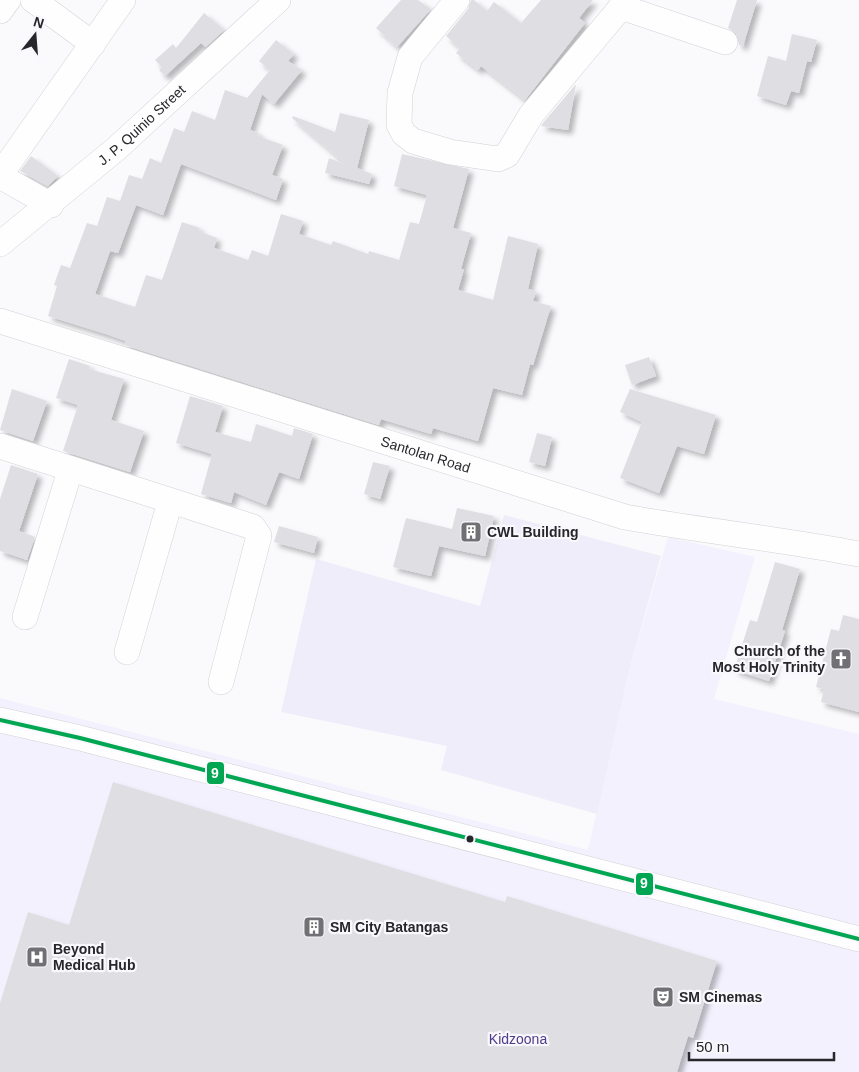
<svg xmlns="http://www.w3.org/2000/svg" width="859" height="1072" font-family="Arial,sans-serif">
	<style>
		.built { fill: #f3f1fd }
		.green { fill: #f0edfa }
		.building { fill: #dfdfe3; filter: url(#shadow) }
		.lines { fill: none; stroke-linecap: round; stroke-linejoin: round }
		.minor-casing { stroke: #d2d1d5; stroke-width: 26 }
		.minor { stroke: #fefeff; stroke-width: 25 }
		.bus-1-casing { stroke: #f9f8fd; stroke-width: 8 }
		.bus-1 { stroke: #00a651; stroke-width: 4 }
		.bus-dot { fill: #27262b; stroke: #f9f8fd; stroke-width: 2 }
		.labels { text-anchor: middle; dominant-baseline: central; stroke-width: 4.5; stroke-linejoin: round; paint-order: stroke }
		.street-label { font-size: 14px; fill: #27262b; stroke: #f9f8fd }
		.poi-label { font-size: 14px; font-weight: bold; fill: #27262b; stroke: #f9f8fd; text-anchor: start }
		.park-label { font-size: 14px; fill: #503c8a; stroke: #f9f8fd }
		.line-badge { stroke: #f9f8fd; stroke-width: 2 }
		.badge-label { font-size: 14px; text-anchor: middle; font-weight: bold; fill: #fff }
	</style>
	<defs>
		<filter id="shadow"><feDropShadow dx="4.5" dy="4.5" stdDeviation="2.5" flood-color="#0004"/></filter>
	</defs>
	<rect width="100%" height="100%" fill="#faf9fc"/>
	<path class="built" d="M 668,537 L 755,557 L 714,699 L 859,734 L 859,1072 L 0,1072 L 0,698 L 588,850 L 627,679 Z"/>
	<path class="green" d="M 504,515 L 661,556 L 627,679 L 597,814 L 441,770 L 447,746 L 281,712 L 316,559 L 480,606 Z"/>
	<g class="building">
		<path d="M 401,0 L 418,0 L 431,9 L 397,47 L 376,28 Z"/>
		<path d="M 471,0 L 474,0 L 487,11 L 494,2 L 521,23 L 541,0 L 593,0 L 579,18 L 585,23 L 525,100 L 481,66 L 478,70 L 456,53 L 460,48 L 446,36 L 468,9 Z"/>
		<path d="M 737,0 L 757,0 L 743,46 L 739,45 L 736,33 L 728,28 Z"/>
		<path d="M 204,13 L 224,30 L 206,47 L 201,43 L 165,76 L 159,70 L 162,67 L 155,60 L 173,44 L 176,48 Z"/>
		<path d="M 792,34 L 817,40 L 811,62 L 807,61 L 799,93 L 791,91 L 786,105 L 757,96 L 768,56 L 786,61 Z"/>
		<path d="M 276,40 L 294,54 L 288,61 L 302,70 L 274,104 L 262,94 L 250,130 L 259,133 L 258,136 L 283,145 L 272,175 L 283,179 L 276,200 L 181,164 L 163,215 L 136,205 L 118,253 L 110,251 L 95,294 L 135,307 L 146,275 L 162,280 L 182,222 L 200,228 L 198,231 L 217,238 L 214,248 L 248,260 L 252,250 L 268,256 L 281,214 L 303,221 L 299,234 L 331,245 L 333,241 L 368,254 L 369,251 L 399,260 L 410,222 L 419,224 L 427,195 L 394,186 L 402,154 L 469,169 L 453,228 L 471,233 L 461,269 L 464,269 L 458,290 L 493,300 L 508,236 L 538,244 L 528,289 L 536,291 L 533,301 L 551,306 L 533,365 L 530,364 L 522,395 L 493,388 L 478,441 L 433,428 L 431,434 L 381,419 L 379,425 L 140,350 L 125,345 L 126,341 L 106,334 L 48,316 L 57,286 L 54,285 L 61,265 L 70,268 L 87,223 L 97,226 L 107,197 L 120,201 L 129,175 L 142,179 L 150,158 L 161,163 L 174,128 L 184,132 L 192,111 L 215,120 L 225,90 L 247,98 L 270,70 L 259,61 Z"/>
		<path d="M 576,84 L 568,130 L 541,126 L 543,123 Z"/>
		<path d="M 340,113 L 369,120 L 357,168 L 372,174 L 369,184 L 325,173 L 329,158 L 347,165 L 292,118 L 293,116 L 335,132 Z"/>
		<path d="M 31,156 L 58,176 L 48,186 L 20,171 Z"/>
		<path d="M 649,357 L 656,376 L 632,385 L 625,365 Z"/>
		<path d="M 69,359 L 90,366 L 89,369 L 124,379 L 111,420 L 144,431 L 130,472 L 63,451 L 78,405 L 56,398 Z"/>
		<path d="M 12,389 L 47,401 L 33,441 L 0,430 Z"/>
		<path d="M 630,389 L 716,415 L 704,454 L 677,446 L 659,493 L 620,478 L 642,422 L 620,412 Z"/>
		<path d="M 190,396 L 223,406 L 215,432 L 251,442 L 256,424 L 292,436 L 294,428 L 313,434 L 299,479 L 279,472 L 266,505 L 234,492 L 231,503 L 201,494 L 212,454 L 176,443 Z"/>
		<path d="M 537,433 L 552,437 L 545,466 L 529,462 Z"/>
		<path d="M 373,462 L 390,466 L 380,499 L 364,494 Z"/>
		<path d="M 11,465 L 38,474 L 19,531 L 35,537 L 27,560 L 0,551 L 0,499 Z"/>
		<path d="M 457,508 L 494,516 L 485,556 L 439,546 L 431,576 L 393,567 L 406,518 L 452,529 Z"/>
		<path d="M 279,526 L 318,537 L 314,553 L 274,542 Z"/>
		<path d="M 775,562 L 800,569 L 782,630 L 785,631 L 769,681 L 734,670 L 750,620 L 757,622 Z"/>
		<path d="M 843,615 L 859,619 L 859,712 L 821,702 L 824,689 L 816,687 L 831,629 L 839,631 Z"/>
		<path d="M 113,782 L 505,902 L 507,896 L 717,961 L 693,1038 L 688,1036 L 677,1072 L 0,1072 L 0,1003 L 28,912 L 69,925 Z"/>
	</g>
	<g class="lines">
		<g class="minor-casing">
			<g id="minor">
				<path d="M 33,0 L 93,44"/>
				<path d="M 457,0 L 410,57 L 400,93 L 399,125 L 404,134 L 413,141 L 450,152 L 498,159 L 507,155 L 531,115 L 627,0"/>
				<path d="M 621,7 L 725,42"/>
				<path d="M 0,11 L 8,0"/>
				<path d="M 0,175 L 123,0"/>
				<path d="M 0,176 L 51,205"/>
				<path id="s1" d="M 0,244 L 116,149 L 278,0"/>
				<path id="s2" d="M 0,321 L 625,517 C 703,531 781,539 859,554"/>
				<path d="M 0,446 L 253,527 L 259,536 L 221,682"/>
				<path d="M 25,617 L 70,471"/>
				<path d="M 127,652 L 170,502"/>
				<path d="M 0,720 L 80,738 L 859,939"/>
			</g>
		</g>
		<use href="#minor" class="minor"/>
		<g class="bus-1-casing">
			<path id="bus-1" d="M 0,720 L 80,738 L 859,939"/>
		</g>
		<use href="#bus-1" class="bus-1"/>
	</g>
	<defs>
		<g id="building-square" transform="scale(1.125)"><rect x="-9" y="-9" width="18" height="18" rx="4" fill="#717074" stroke="#f9f8fd"/><path d="M-4-6H4V6H1V3H-1V6H-4ZM-2.5-4.3h1.7v1.8h-1.7ZM.8-4.3h1.7v1.8H.8ZM-2.5-1h1.7V.8h-1.7ZM.8-1h1.7V.8H.8Z" fill="#fff"/></g>
		<g id="church-square" transform="scale(1.125)"><rect x="-9" y="-9" width="18" height="18" rx="4" fill="#717074" stroke="#f9f8fd"/><path d="M-1.2-6h2.4v3.5h3.3v2.4h-3.3V6h-2.4V-.1h-3.3v-2.4h3.3Z" fill="#fff"/></g>
		<g id="hospital-square" transform="scale(1.125)"><rect x="-9" y="-9" width="18" height="18" rx="4" fill="#717074" stroke="#f9f8fd"/><path d="M-5-5h3v3.5h4V-5h3V5h-3V1.5h-4V5h-3Z" fill="#fff"/></g>
		<g id="theatre-square" transform="scale(1.125)"><rect x="-9" y="-9" width="18" height="18" rx="4" fill="#717074" stroke="#f9f8fd"/><path d="M-5-5.5Q0-4 5-5.5V0Q5 5 0 6Q-5 5-5 0ZM-3.3-2.5H-1v1.5H-3.3ZM1-2.5H3.3v1.5H1ZM-2.8 1Q0 5.5 2.8 1Z" fill="#fff"/></g>
	</defs>
	<g fill-rule="evenodd">
		<use href="#building-square" x="471" y="532"/>
		<use href="#church-square" x="841" y="659"/>
		<use href="#building-square" x="314" y="927"/>
		<use href="#hospital-square" x="37" y="957"/>
		<use href="#theatre-square" x="663" y="997"/>
	</g>
	<circle class="bus-dot" cx="470" cy="839" r="4.5"/>
	<g class="labels">
		<g class="street-label">
			<text stroke="none"><textPath href="#s1" startOffset="185">J. P. Quinio Street</textPath></text>
			<text stroke="none"><textPath href="#s2" startOffset="446">Santolan Road</textPath></text>
		</g>
		<g class="poi-label">
			<text x="487" y="532">CWL Building</text>
			<text x="825" y="651" text-anchor="end">Church of the<tspan x="825" dy="16">Most Holy Trinity</tspan></text>
			<text x="330" y="927">SM City Batangas</text>
			<text x="53" y="949">Beyond<tspan x="53" dy="16">Medical Hub</tspan></text>
			<text x="679" y="997">SM Cinemas</text>
		</g>
		<g class="park-label">
			<text x="518" y="1039">Kidzoona</text>
		</g>
	</g>
	<g class="line-badge">
		<rect x="206" y="761" width="19" height="24" rx="5" fill="#00a651"/>
		<rect x="635" y="872" width="19" height="24" rx="5" fill="#00a651"/>
	</g>
	<g class="badge-label">
		<text x="215" y="778">9</text>
		<text x="644" y="888">9</text>
	</g>
	<g transform="translate(35 35) rotate(17)" stroke="#f9f8fd" stroke-width="4" paint-order="stroke">
	<path d="M0-4L9 19L0 12L-9 19Z" fill="#27262b"/>
	<text y="-8" font-size="14" font-weight="bold" text-anchor="middle" fill="#27262b">N</text>
	</g>
	<path d="M689 1052v8h145v-8" fill="none" stroke="#27262b" stroke-width="2.5"/>
	<text x="696" y="1052" font-size="15" fill="#27262b" stroke="#f9f8fd" stroke-width="4" paint-order="stroke">50 m</text>
</svg>
